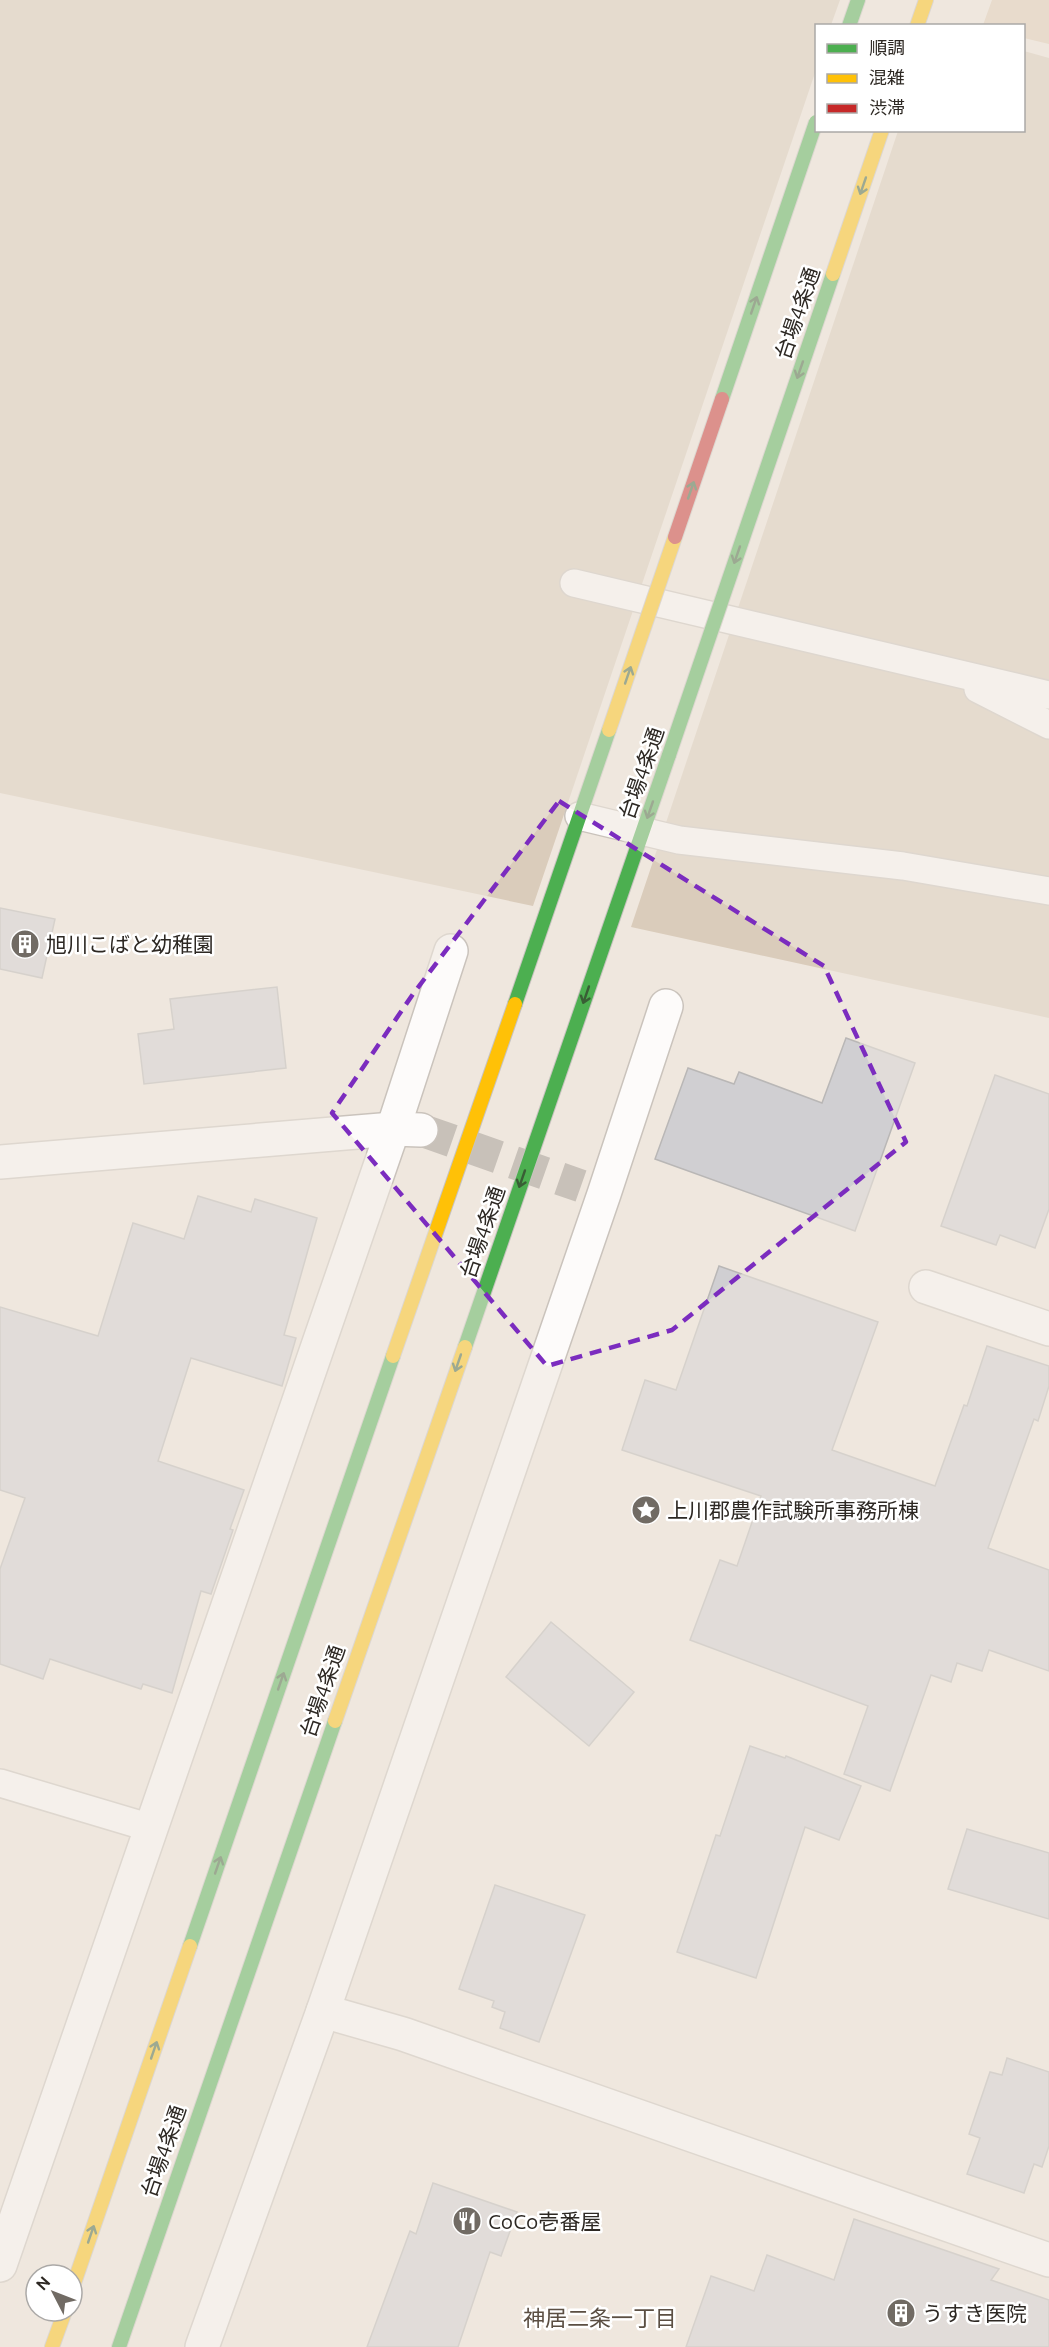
<svg xmlns="http://www.w3.org/2000/svg" width="1049" height="2347" font-family="Ubuntu,'Noto Sans JP',sans-serif">
	<style>
		.green { fill: #daccbb }
		.forest { fill: #dfccb5 }
		.building { fill: #d0cfd2; stroke: #b9b7b6; stroke-width: 1.5 }
		.lines { fill: none; stroke-linecap: round; stroke-linejoin: round }
		.street-tunnel { stroke: #c8c1b9; stroke-width: 33; stroke-dasharray: 33 16; stroke-linecap: butt }
		.lane-casing { stroke: #cac3bc; stroke-width: 30 }
		.street-casing { stroke: #cac3bc; stroke-width: 36 }
		.fast-casing { stroke: #c7c3bf; stroke-width: 16 }
		.slow-casing { stroke: #c7c3bf; stroke-width: 16 }
		.lane { stroke: #fdfbfa; stroke-width: 27 }
		.street { stroke: #fdfbfa; stroke-width: 33 }
		.fast { stroke: #4caf50; stroke-width: 14 }
		.slow { stroke: #ffc107; stroke-width: 14 }
		.fast-bridge-casing { stroke: #c7c3bf; stroke-width: 16; stroke-linecap: butt }
		.slow-bridge-casing { stroke: #c7c3bf; stroke-width: 16; stroke-linecap: butt }
		.jam-bridge-casing { stroke: #c7c3bf; stroke-width: 16; stroke-linecap: butt }
		.fast-bridge { stroke: #4caf50; stroke-width: 14 }
		.slow-bridge { stroke: #ffc107; stroke-width: 14 }
		.jam-bridge { stroke: #c62828; stroke-width: 14 }
		.oneway { stroke: #395e35 }
		.marked { fill: none; stroke: #7b2cbf; stroke-width: 4.5; stroke-dasharray: 12 8; stroke-linejoin: round }
		.labels { text-anchor: middle; dominant-baseline: central; stroke-width: 5; stroke-linejoin: round; paint-order: stroke }
		.street-label { font-size: 21px; fill: #2d2823; stroke: #fff }
		.poi-label { font-size: 21px; fill: #2d2823; stroke: #fff; text-anchor: start }
		.neighbourhood-label { font-size: 22px; fill: #5b4f43; stroke: #fff }
	</style>
	<rect width="100%" height="100%" fill="#efe7de"/>
	<g class="green">
		<path d="M 0,0 L 840,0 L 831,25 L 816,26 L 816,70 L 533,906 L 0,793 Z"/>
		<path d="M 1024,51 L 1049,58 L 1049,1018 L 631,927 L 898,131 L 1024,130 Z"/>
	</g>
	<path class="forest" d="M 992,0 L 1049,0 L 1049,44 L 1024,38 L 1024,26 L 983,25 Z"/>
	<g class="building">
		<path d="M 0,908 L 55,919 L 42,978 L 0,969 Z"/>
		<path d="M 277,987 L 286,1068 L 144,1084 L 138,1034 L 174,1029 L 170,999 Z"/>
		<path d="M 846,1038 L 915,1063 L 855,1231 L 655,1159 L 688,1068 L 734,1084 L 739,1072 L 822,1103 Z"/>
		<path d="M 995,1075 L 1049,1094 L 1049,1209 L 1035,1248 L 1000,1235 L 996,1245 L 941,1226 Z"/>
		<path d="M 198,1196 L 251,1212 L 255,1199 L 317,1218 L 284,1335 L 296,1338 L 282,1386 L 191,1358 L 158,1461 L 244,1490 L 230,1529 L 233,1530 L 211,1594 L 201,1591 L 172,1693 L 143,1684 L 141,1689 L 50,1659 L 43,1679 L 0,1664 L 0,1569 L 25,1498 L 0,1490 L 0,1307 L 98,1336 L 133,1223 L 184,1239 Z"/>
		<path d="M 719,1266 L 878,1322 L 832,1450 L 935,1486 L 964,1405 L 967,1406 L 987,1346 L 1049,1366 L 1049,1386 L 1038,1421 L 1034,1419 L 988,1548 L 1049,1570 L 1049,1671 L 989,1650 L 982,1671 L 957,1663 L 951,1682 L 931,1675 L 890,1791 L 844,1774 L 868,1706 L 690,1640 L 720,1560 L 737,1566 L 761,1496 L 622,1450 L 645,1380 L 676,1390 Z"/>
		<path d="M 551,1622 L 634,1692 L 589,1746 L 506,1677 Z"/>
		<path d="M 750,1746 L 785,1758 L 786,1756 L 861,1786 L 839,1840 L 805,1827 L 756,1978 L 677,1952 L 716,1835 L 720,1836 Z"/>
		<path d="M 967,1829 L 1049,1853 L 1049,1919 L 948,1889 Z"/>
		<path d="M 495,1885 L 585,1915 L 539,2042 L 500,2028 L 505,2012 L 492,2007 L 494,2001 L 459,1989 Z"/>
		<path d="M 1007,2058 L 1049,2072 L 1049,2146 L 1042,2167 L 1034,2164 L 1024,2193 L 967,2174 L 980,2138 L 969,2134 L 990,2072 L 1002,2075 Z"/>
		<path d="M 433,2183 L 517,2212 L 501,2256 L 490,2252 L 458,2347 L 367,2347 L 410,2231 L 416,2234 Z"/>
		<path d="M 854,2219 L 999,2269 L 991,2280 L 1049,2300 L 1049,2347 L 686,2347 L 711,2276 L 754,2291 L 767,2255 L 834,2280 Z"/>
	</g>
	<g class="lines">
		<path class="street-tunnel" d="M 421,1130 L 581,1186"/>
		<g class="lane-casing">
			<g id="lane">
				<path d="M 574,583 L 1049,695"/>
				<path d="M 978,689 L 1049,725"/>
				<path d="M 579,816 L 679,840 L 903,866 L 1049,891"/>
				<path d="M 0,1783 L 151,1828"/>
			</g>
		</g>
		<g class="street-casing">
			<g id="street">
				<path d="M 0,1162 L 393,1129 L 421,1130"/>
				<path d="M 926,1287 L 1049,1329"/>
				<path d="M 323,2011 L 403,2034 L 1049,2260"/>
				<path d="M 0,2265 L 393,1129 L 451,951"/>
				<path d="M 202,2347 L 323,2011 L 604,1194 L 666,1006"/>
			</g>
		</g>
		<g class="fast-casing">
			<g id="fast">
				<path d="M 849,26 L 858,0"/>
				<path d="M 515,1004 L 609,730"/>
				<path d="M 465,1347 L 669,755"/>
				<path d="M 190,1946 L 393,1356"/>
				<path d="M 119,2347 L 335,1721"/>
			</g>
		</g>
		<g class="slow-casing">
			<g id="slow">
				<path d="M 917,26 L 926,0"/>
				<path d="M 393,1356 L 515,1004"/>
				<path d="M 335,1721 L 465,1347"/>
				<path d="M 72,2289 L 190,1946"/>
				<path d="M 52,2347 L 65,2311"/>
			</g>
		</g>
		<use href="#lane" class="lane"/>
		<use href="#street" class="street"/>
		<use href="#fast" class="fast"/>
		<use href="#slow" class="slow"/>
		<g class="fast-bridge-casing">
			<g id="fast-bridge">
				<path d="M 722,399 L 816,122"/>
				<path d="M 669,755 L 833,274"/>
			</g>
		</g>
		<g class="slow-bridge-casing">
			<g id="slow-bridge">
				<path d="M 833,274 L 882,130"/>
				<path d="M 609,730 L 675,537"/>
			</g>
		</g>
		<g class="jam-bridge-casing">
			<path id="jam-bridge" d="M 675,537 L 722,399"/>
		</g>
		<use href="#fast-bridge" class="fast-bridge"/>
		<use href="#slow-bridge" class="slow-bridge"/>
		<use href="#jam-bridge" class="jam-bridge"/>
	</g>
	<defs><path id="oneway-shaft" d="M-6 0H5M1.5-3L5.5 0L1.5 3" fill="none" stroke-width="1.6" stroke-linecap="round" stroke-linejoin="round" transform="scale(1.5)"/></defs>
	<g class="oneway">
		<use href="#oneway-shaft" transform="translate(863 186) rotate(109)"/>
		<use href="#oneway-shaft" transform="translate(754 305) rotate(-71)"/>
		<use href="#oneway-shaft" transform="translate(800 370) rotate(109)"/>
		<use href="#oneway-shaft" transform="translate(691 490) rotate(-71)"/>
		<use href="#oneway-shaft" transform="translate(737 555) rotate(109)"/>
		<use href="#oneway-shaft" transform="translate(628 675) rotate(-71)"/>
		<use href="#oneway-shaft" transform="translate(650 810) rotate(109)"/>
		<use href="#oneway-shaft" transform="translate(586 995) rotate(109)"/>
		<use href="#oneway-shaft" transform="translate(522 1179) rotate(109)"/>
		<use href="#oneway-shaft" transform="translate(458 1363) rotate(109)"/>
		<use href="#oneway-shaft" transform="translate(281 1681) rotate(-71)"/>
		<use href="#oneway-shaft" transform="translate(218 1865) rotate(-71)"/>
		<use href="#oneway-shaft" transform="translate(154 2050) rotate(-71)"/>
		<use href="#oneway-shaft" transform="translate(91 2234) rotate(-71)"/>
	</g>
	<path d="M0 0H1049V2347H0ZM 559,801 L 824,966 L 906,1142 L 672,1330 L 547,1366 L 332,1113 L 413,994 Z" fill="#efe7de" fill-opacity=".55" fill-rule="evenodd"/>
	<path class="marked" d="M 559,801 L 824,966 L 906,1142 L 672,1330 L 547,1366 L 332,1113 L 413,994 Z"/>
	<defs>
		<g id="building-disc" transform="scale(1.5)"><circle r="9.5" fill="#716b64" stroke="#fff"/><path d="M-4-6H4V6H1V3H-1V6H-4ZM-2.5-4.3h1.7v1.8h-1.7ZM.8-4.3h1.7v1.8H.8ZM-2.5-1h1.7V.8h-1.7ZM.8-1h1.7V.8H.8Z" fill="#fff"/></g>
		<g id="sight-disc" transform="scale(1.5)"><circle r="9.5" fill="#716b64" stroke="#fff"/><path d="M0-6L1.8-2.2L6-1.7L2.9 1.2L3.7 5.4L0 3.3L-3.7 5.4L-2.9 1.2L-6-1.7L-1.8-2.2Z" fill="#fff"/></g>
		<g id="restaurant-disc" transform="scale(1.5)"><circle r="9.5" fill="#716b64" stroke="#fff"/><path d="M-5-6h1v4h1v-4h1v4h1v-4h1v5L-1.5 .5V6h-2V.5L-5-1ZM5-6V6H3V1.5H1.5Q1.5-4 5-6Z" fill="#fff"/></g>
	</defs>
	<g fill-rule="evenodd">
		<use href="#building-disc" x="25" y="944"/>
		<use href="#sight-disc" x="646" y="1510"/>
		<use href="#restaurant-disc" x="467" y="2221"/>
		<use href="#building-disc" x="901" y="2313"/>
	</g>
	<g class="labels">
		<g class="street-label">
			<text transform="translate(797 313) rotate(-71)">台場4条通</text>
			<text transform="translate(641 773) rotate(-71)">台場4条通</text>
			<text transform="translate(482 1232) rotate(-71)">台場4条通</text>
			<text transform="translate(322 1691) rotate(-71)">台場4条通</text>
			<text transform="translate(163 2151) rotate(-71)">台場4条通</text>
		</g>
		<g class="poi-label">
			<text x="46" y="944">旭川こばと幼稚園</text>
			<text x="667" y="1510">上川郡農作試験所事務所棟</text>
			<text x="488" y="2221">CoCo壱番屋</text>
			<text x="922" y="2313">うすき医院</text>
		</g>
		<g class="neighbourhood-label">
			<text x="600" y="2317">神居二条一丁目</text>
		</g>
	</g>
	<rect x="815" y="24" width="210" height="108" fill="#ffffff" stroke="#aba9a7" stroke-width="1.5"/>
	<rect x="827" y="44" width="30" height="9" fill="#4caf50" stroke="#aba9a7" stroke-width="1.5"/>
	<text x="869" y="54" font-size="18" fill="#2d2823">順調</text>
	<rect x="827" y="74" width="30" height="9" fill="#ffc107" stroke="#aba9a7" stroke-width="1.5"/>
	<text x="869" y="84" font-size="18" fill="#2d2823">混雑</text>
	<rect x="827" y="104" width="30" height="9" fill="#c62828" stroke="#aba9a7" stroke-width="1.5"/>
	<text x="869" y="114" font-size="18" fill="#2d2823">渋滞</text>
	<g transform="translate(54 2293) rotate(312)"><circle r="28" fill="#ffffff" stroke="#aba9a7" stroke-width="1.5"/>
	<path d="M0-4.5L10 22L0 15L-10 22Z" fill="#716b64"/>
	<text y="-9" font-size="16" font-weight="bold" text-anchor="middle" fill="#2d2823">N</text>
	</g>
</svg>
